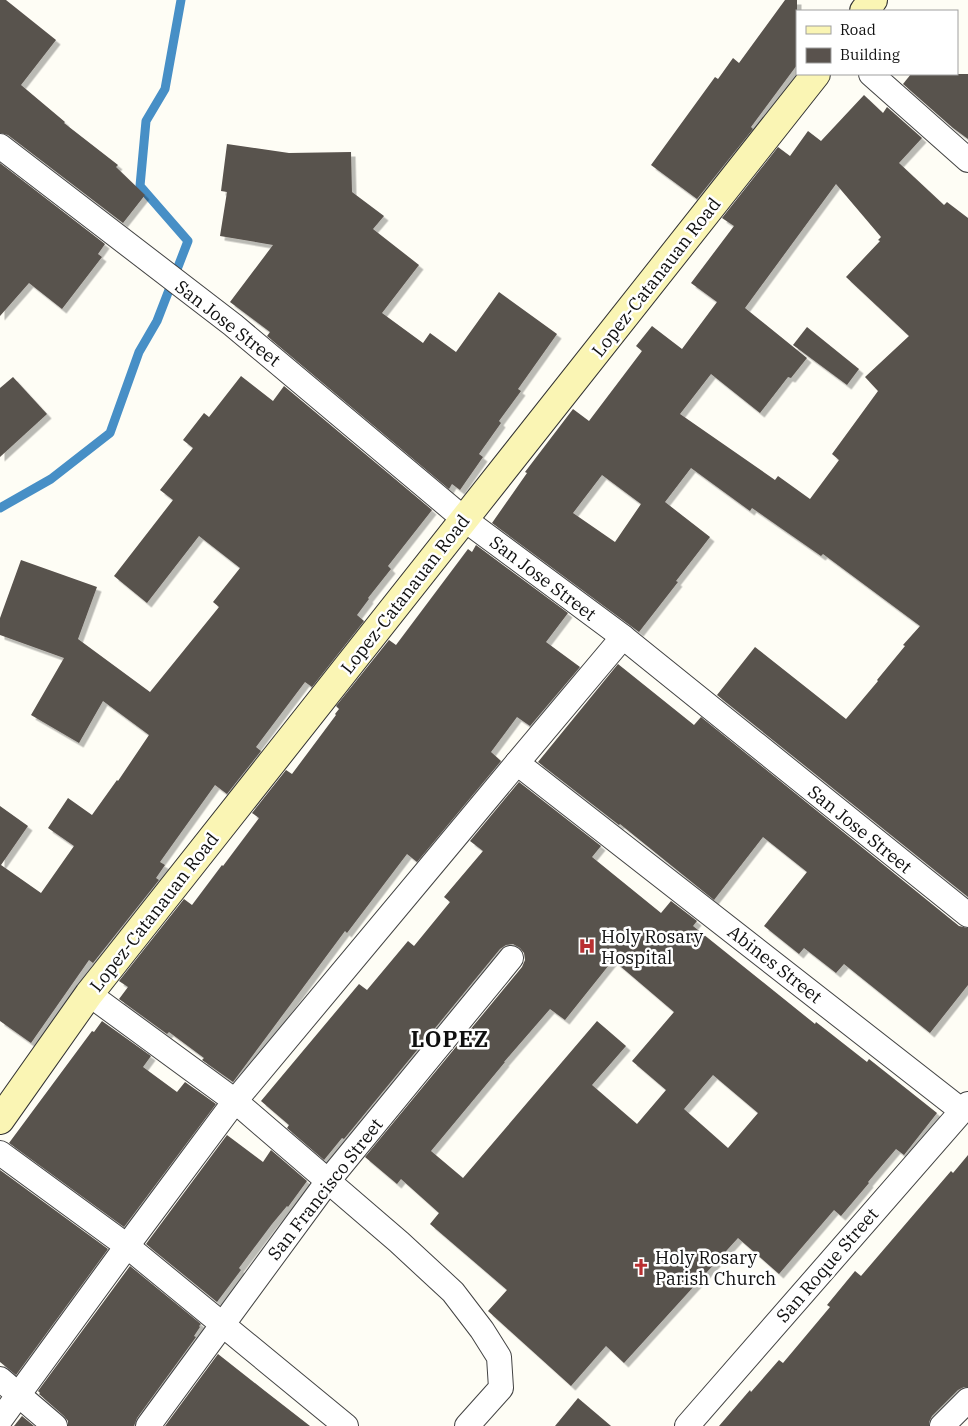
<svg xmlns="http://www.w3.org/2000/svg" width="968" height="1426" font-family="'IBM Plex Serif',serif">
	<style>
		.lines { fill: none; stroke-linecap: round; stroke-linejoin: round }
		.stream { stroke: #478fc6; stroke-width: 9 }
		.building { fill: #59524d; fill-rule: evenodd; filter: url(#shadow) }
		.street-casing { stroke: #434343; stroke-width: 26 }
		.secondary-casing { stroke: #323232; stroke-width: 30 }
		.street { stroke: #fff; stroke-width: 24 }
		.secondary { stroke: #faf5b4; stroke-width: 28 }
		.labels { text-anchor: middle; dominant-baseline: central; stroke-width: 5; stroke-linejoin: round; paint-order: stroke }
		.street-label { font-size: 18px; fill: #101010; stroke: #fff }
		.poi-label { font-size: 18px; fill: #101010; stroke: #fff; text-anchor: start }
		.district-label { font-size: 22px; font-weight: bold; letter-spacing: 1px; fill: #101010; stroke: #fff }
	</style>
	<defs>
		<filter id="shadow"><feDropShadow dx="4.5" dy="4.5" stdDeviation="0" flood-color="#0004"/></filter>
	</defs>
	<rect width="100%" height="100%" fill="#fefdf5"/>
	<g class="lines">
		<path class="stream" d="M 0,508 L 51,479 L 110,433 L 139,352 L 157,321 L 188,241 L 140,186 L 146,121 L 165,89 L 181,0"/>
	</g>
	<g class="building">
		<path d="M 0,0 L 6,0 L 56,40 L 21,85 L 65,122 L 64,123 L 118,165 L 116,167 L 145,195 L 123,223 L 8,135 L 0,133 Z"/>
		<path d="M 785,0 L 797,0 L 797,65 L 751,127 L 753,129 L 697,199 L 651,165 L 715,77 L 718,79 L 733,58 L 739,63 Z"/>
		<path d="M 911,74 L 968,74 L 968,139 L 953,128 L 903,84 Z"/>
		<path d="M 864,95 L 883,113 L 887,107 L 922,138 L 899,163 L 944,205 L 947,202 L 968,218 L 968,897 L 717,695 L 755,647 L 846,719 L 878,681 L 877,680 L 905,646 L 903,645 L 920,626 L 823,554 L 821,556 L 752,508 L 750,511 L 691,468 L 665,502 L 710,537 L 676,581 L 678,582 L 639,632 L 492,523 L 527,473 L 525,472 L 573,409 L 589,421 L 642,351 L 636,346 L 652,326 L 682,349 L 717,302 L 691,283 L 734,226 L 722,218 L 778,147 L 790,156 L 808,131 L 821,141 ZM 836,184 L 881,237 L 878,240 L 880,241 L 846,277 L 909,336 L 865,377 L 878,391 L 832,454 L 839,460 L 810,499 L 778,476 L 775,480 L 680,414 L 711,374 L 760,413 L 788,377 L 791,378 L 807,358 L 745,308 ZM 602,475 L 641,504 L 615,542 L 573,513 Z"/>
		<path d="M 227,144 L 289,153 L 351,152 L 352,192 L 384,216 L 373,229 L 419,265 L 382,313 L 423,343 L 430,333 L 456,352 L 499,292 L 557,334 L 518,389 L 521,391 L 499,421 L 501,423 L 479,454 L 483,457 L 460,490 L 452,484 L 449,489 L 267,336 L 270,332 L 230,302 L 273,245 L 220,236 L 227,192 L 221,191 Z"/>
		<path d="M 0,163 L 105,244 L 98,254 L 102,257 L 62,309 L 29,283 L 0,316 Z"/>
		<path d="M 807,327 L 859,369 L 847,385 L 793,345 Z"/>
		<path d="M 241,376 L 273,401 L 284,386 L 432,510 L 388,566 L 391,569 L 368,598 L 369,599 L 357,615 L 364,621 L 312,687 L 305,682 L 256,747 L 261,751 L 227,794 L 215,785 L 160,862 L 165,865 L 156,878 L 159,880 L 93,963 L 89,960 L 31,1043 L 0,1021 L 0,806 L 28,826 L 1,865 L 41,893 L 74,846 L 48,828 L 68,798 L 92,815 L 117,780 L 118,781 L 149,735 L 103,701 L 79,743 L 31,715 L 64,658 L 0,635 L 0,618 L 21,560 L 97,587 L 78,639 L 150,692 L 219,607 L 213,602 L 240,568 L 199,536 L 147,603 L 114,576 L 173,500 L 160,490 L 193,448 L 183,440 L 204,413 L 209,417 Z"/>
		<path d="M 13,377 L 47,414 L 0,457 L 0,388 Z"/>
		<path d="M 476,545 L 568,613 L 546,642 L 580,667 L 530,726 L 517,717 L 491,752 L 501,761 L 417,862 L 407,854 L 347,933 L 345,931 L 233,1082 L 202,1060 L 204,1058 L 169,1032 L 167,1034 L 119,999 L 128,987 L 119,981 L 184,899 L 192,905 L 222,865 L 223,866 L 259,818 L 252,813 L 286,770 L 292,774 L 336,715 L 335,714 L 339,709 L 336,706 L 389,640 L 396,645 L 468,549 L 472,552 Z"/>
		<path d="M 618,664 L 694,725 L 701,717 L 959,926 L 968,928 L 968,985 L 930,1033 L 844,964 L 836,973 L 804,948 L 799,954 L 764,926 L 807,872 L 763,837 L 714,900 L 620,824 L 619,825 L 538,762 Z"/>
		<path d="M 519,782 L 601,846 L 592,857 L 661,913 L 671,901 L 697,921 L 693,926 L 815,1024 L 816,1022 L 867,1062 L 869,1059 L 937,1113 L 904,1155 L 896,1149 L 868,1182 L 869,1183 L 841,1216 L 834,1210 L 779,1274 L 738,1238 L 624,1363 L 606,1346 L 571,1386 L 488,1311 L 507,1290 L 430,1224 L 439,1213 L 401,1179 L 397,1184 L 365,1157 L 522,967 L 525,960 L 524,953 L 520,948 L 513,944 L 506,945 L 500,949 L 344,1139 L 342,1138 L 324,1160 L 287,1128 L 289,1125 L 261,1101 L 359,984 L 367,990 L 408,941 L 414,946 L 450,902 L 444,897 L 483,851 L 470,841 ZM 613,960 L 674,1012 L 632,1061 L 666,1090 L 637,1124 L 592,1085 L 626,1046 L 597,1021 L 463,1178 L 431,1151 L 505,1062 L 504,1062 L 550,1009 L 565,1020 ZM 713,1075 L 758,1113 L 728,1148 L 684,1109 Z"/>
		<path d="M 102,1021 L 151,1056 L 143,1067 L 177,1092 L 185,1082 L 216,1104 L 124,1227 L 9,1143 L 92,1031 L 94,1032 Z"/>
		<path d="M 227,1135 L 263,1162 L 271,1150 L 307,1181 L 288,1207 L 287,1206 L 272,1224 L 239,1268 L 241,1270 L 217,1302 L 146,1244 Z"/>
		<path d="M 968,1155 L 968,1387 L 964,1387 L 958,1390 L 932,1416 L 929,1422 L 929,1426 L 719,1426 L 750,1390 L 751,1392 L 779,1360 L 783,1363 L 830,1307 L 827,1305 L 855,1271 L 861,1276 L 951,1171 L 953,1173 Z"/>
		<path d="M 0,1170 L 108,1249 L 16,1375 L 0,1362 Z"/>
		<path d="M 130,1266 L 201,1324 L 199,1326 L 200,1327 L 194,1336 L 196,1337 L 137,1418 L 134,1426 L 68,1426 L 68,1421 L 64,1416 L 39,1394 L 40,1393 L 38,1391 Z"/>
		<path d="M 218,1354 L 265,1391 L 310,1426 L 165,1426 Z"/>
		<path d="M 578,1398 L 611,1426 L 555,1426 Z"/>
		<path d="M 22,1416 L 34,1426 L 14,1426 Z"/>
	</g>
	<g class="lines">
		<g class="street-casing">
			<g id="street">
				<path d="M 871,74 L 968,160"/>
				<path d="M 0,146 L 233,325 L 464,519 L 623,637 L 968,915"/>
				<path d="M 517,763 L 961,1110"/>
				<path d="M 89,994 L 235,1101 L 399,1242 L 453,1292 L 482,1330 L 499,1357 L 501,1388 L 467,1426"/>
				<path d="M 0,1153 L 127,1246 L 346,1426"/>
				<path d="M 0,1379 L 55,1426"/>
				<path d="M 0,1420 L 127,1246 L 235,1101 L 517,763 L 623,637"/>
				<path d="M 148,1426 L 328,1181 L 511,958"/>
				<path d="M 687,1426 L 968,1104"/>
				<path d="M 942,1426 L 968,1400"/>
			</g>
		</g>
		<g class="secondary-casing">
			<g id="secondary">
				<path d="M 864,11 L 873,0"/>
				<path d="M 0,1120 L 89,994 L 816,74"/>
			</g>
		</g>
		<use href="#street" class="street"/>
		<use href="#secondary" class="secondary"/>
	</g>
	<defs>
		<g id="hospital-bare" transform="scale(1.35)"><path d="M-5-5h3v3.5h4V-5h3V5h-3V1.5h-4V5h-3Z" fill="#b93031" stroke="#fff" stroke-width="2.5" paint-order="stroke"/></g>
		<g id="church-bare" transform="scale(1.35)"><path d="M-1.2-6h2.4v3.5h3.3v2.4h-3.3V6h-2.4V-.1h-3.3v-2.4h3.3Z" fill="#b93031" stroke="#fff" stroke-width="2.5" paint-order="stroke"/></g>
	</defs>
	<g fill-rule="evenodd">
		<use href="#hospital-bare" x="587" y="946"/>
		<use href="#church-bare" x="641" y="1267"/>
	</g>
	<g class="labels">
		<g class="street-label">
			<text transform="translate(656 277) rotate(-52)">Lopez-Catanauan Road</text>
			<text transform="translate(228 323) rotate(38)">San Jose Street</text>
			<text transform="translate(543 578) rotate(37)">San Jose Street</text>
			<text transform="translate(405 594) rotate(-52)">Lopez-Catanauan Road</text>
			<text transform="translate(860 829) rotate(39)">San Jose Street</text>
			<text transform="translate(154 912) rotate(-52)">Lopez-Catanauan Road</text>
			<text transform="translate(775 964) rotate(38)">Abines Street</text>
			<text transform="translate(325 1189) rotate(-52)">San Francisco Street</text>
			<text transform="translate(827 1265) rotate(-49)">San Roque Street</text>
		</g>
		<g class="poi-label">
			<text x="601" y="936">Holy Rosary<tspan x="601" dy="21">Hospital</tspan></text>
			<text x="655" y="1257">Holy Rosary<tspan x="655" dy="21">Parish Church</tspan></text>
		</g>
		<g class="district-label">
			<text x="450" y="1038">LOPEZ</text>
		</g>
	</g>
	<rect x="796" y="10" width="162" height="65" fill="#ffffff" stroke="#9f9f9f"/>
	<rect x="806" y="26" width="25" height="8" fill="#faf5b4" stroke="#9f9f9f"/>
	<text x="840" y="35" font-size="15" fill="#101010">Road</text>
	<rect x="806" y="48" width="25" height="15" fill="#59524d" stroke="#9f9f9f"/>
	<text x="840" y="60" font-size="15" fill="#101010">Building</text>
</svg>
